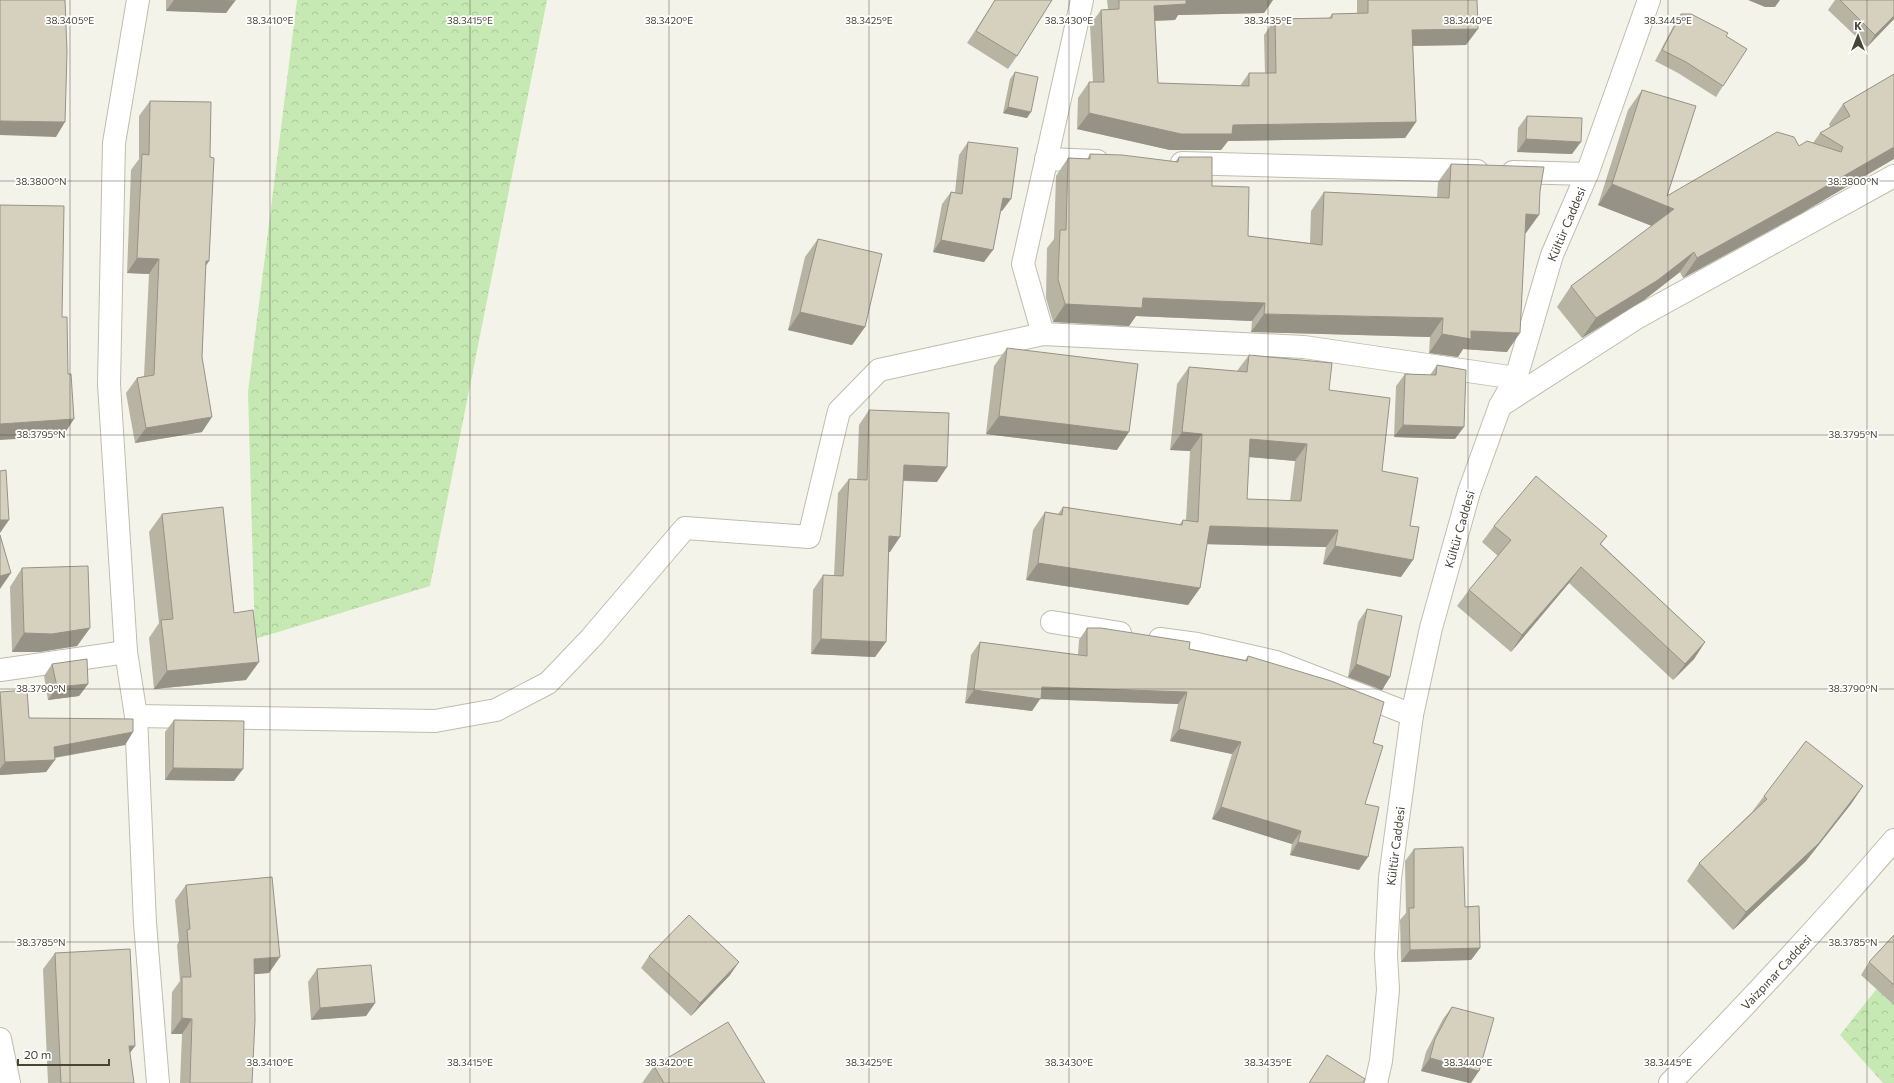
<svg xmlns="http://www.w3.org/2000/svg" width="1894" height="1083" font-family="Commissioner,sans-serif">
	<style>
		.forest { fill: url(#forest-crowns) }
		.lines { fill: none; stroke-linecap: round; stroke-linejoin: round }
		.minor-casing { stroke: #c0bdac; stroke-width: 24 }
		.tertiary-casing { stroke: #c0bdac; stroke-width: 24 }
		.minor { stroke: #fff; stroke-width: 22 }
		.tertiary { stroke: #fff; stroke-width: 22 }
		.wall { fill: #b8b4a4; fill-rule: evenodd }
		.shaded-wall { fill: #969286 }
		.building { fill: #d6d1bf; stroke: #969286; fill-rule: evenodd }
		.ticks { fill: none; stroke: #484537; stroke-width: 1; stroke-opacity: 0.45 }
		.labels { text-anchor: middle; dominant-baseline: central; stroke-width: 3.5; stroke-linejoin: round; paint-order: stroke }
		.street-label { font-size: 12px; fill: #484537; stroke: #fff }
		.ticks-label { font-size: 10px; text-anchor: middle; fill: #484537; stroke: #fff; stroke-width: 3.5; stroke-linejoin: round; paint-order: stroke }
	</style>
	<defs>
		<pattern id="forest-crowns" width="20" height="18" patternUnits="userSpaceOnUse"><rect width="20" height="18" fill="#c6e8b3"/><path d="M2 6a3 3 0 1 1 6 0M12 15a3 3 0 1 1 6 0" fill="none" stroke="#acc89b"/></pattern>
	</defs>
	<rect width="100%" height="100%" fill="#f4f3e9"/>
	<g class="forest">
		<path d="M 297,0 L 547,0 L 430,586 L 255,639 L 248,392 Z"/>
		<path d="M 1894,967 L 1894,1083 L 1883,1083 L 1840,1035 Z"/>
	</g>
	<g class="lines">
		<g class="minor-casing">
			<g id="minor">
				<path d="M 138,0 L 114,143 L 109,384 L 126,652 L 136,716 L 145,923 L 158,1083"/>
				<path d="M 1046,159 L 1097,161"/>
				<path d="M 1182,163 L 1477,171"/>
				<path d="M 1513,172 L 1587,174"/>
				<path d="M 1043,334 L 1023,264 L 1082,0"/>
				<path d="M 1500,406 L 1638,317 L 1894,176"/>
				<path d="M 1052,622 L 1120,633"/>
				<path d="M 1160,639 L 1197,644 L 1276,662 L 1412,715"/>
				<path d="M 0,670 L 126,652"/>
				<path d="M 136,716 L 435,721 L 496,710 L 548,683 L 591,638 L 685,528 L 809,537 L 839,411 L 879,370 L 1043,334 L 1304,347 L 1516,378"/>
				<path d="M 0,1039 L 9,1083"/>
			</g>
		</g>
		<g class="tertiary-casing">
			<g id="tertiary">
				<path d="M 1376,1083 L 1381,1061 L 1388,990 L 1386,955 L 1390,878 L 1412,715 L 1431,628 L 1469,492 L 1500,406 L 1516,378 L 1552,255 L 1587,174 L 1649,0"/>
				<path d="M 1670,1083 C 1747,1004 1822,924 1894,840"/>
			</g>
		</g>
		<use href="#minor" class="minor"/>
		<use href="#tertiary" class="tertiary"/>
	</g>
	<g class="wall">
		<path d="M 166,0 L 235,0 L 226,13 L 166,11 Z"/>
		<path d="M 995,0 L 1052,0 L 1017,56 L 1008,69 L 967,43 Z"/>
		<path d="M 1107,0 L 1273,0 L 1264,13 L 1178,15 L 1175,20 L 1155,21 L 1158,83 L 1240,86 L 1249,73 L 1265,73 L 1264,35 L 1275,19 L 1329,18 L 1332,14 L 1357,13 L 1357,0 L 1477,0 L 1466,45 L 1413,46 L 1416,122 L 1405,138 L 1228,141 L 1221,150 L 1170,150 L 1077,129 L 1078,98 L 1089,82 L 1093,82 L 1090,25 L 1101,10 L 1108,9 Z"/>
		<path d="M 1835,0 L 1894,0 L 1894,19 L 1867,47 L 1828,10 Z"/>
		<path d="M 1681,14 L 1726,36 L 1723,86 L 1716,97 L 1678,73 L 1655,61 L 1674,25 Z"/>
		<path d="M 1015,72 L 1027,118 L 1003,113 L 1010,79 Z"/>
		<path d="M 1894,74 L 1802,213 L 1683,278 L 1680,272 L 1644,300 L 1582,338 L 1557,307 L 1571,286 L 1652,226 L 1598,205 L 1628,110 L 1642,90 L 1667,196 L 1799,146 L 1813,143 L 1820,133 L 1830,127 L 1829,124 L 1843,104 Z"/>
		<path d="M 150,101 L 209,261 L 205,266 L 202,357 L 202,432 L 135,443 L 126,393 L 137,378 L 144,376 L 149,274 L 127,273 L 131,170 L 139,159 L 139,116 Z"/>
		<path d="M 1527,116 L 1572,154 L 1517,152 L 1518,128 Z"/>
		<path d="M 968,142 L 1002,211 L 1001,211 L 984,262 L 933,252 L 942,204 L 951,192 L 955,192 L 959,155 Z"/>
		<path d="M 1090,154 L 1175,162 L 1179,157 L 1212,186 L 1248,236 L 1310,243 L 1311,211 L 1324,192 L 1437,198 L 1438,182 L 1451,164 L 1526,233 L 1525,233 L 1507,352 L 1463,349 L 1458,357 L 1429,353 L 1430,337 L 1251,332 L 1252,321 L 1136,316 L 1129,326 L 1053,322 L 1046,298 L 1047,248 L 1054,239 L 1056,176 L 1068,158 L 1087,159 Z"/>
		<path d="M 818,239 L 865,327 L 852,345 L 788,330 L 805,257 Z"/>
		<path d="M 1007,348 L 1117,450 L 986,434 L 994,366 Z"/>
		<path d="M 1249,355 L 1329,390 L 1382,471 L 1401,577 L 1323,564 L 1326,547 L 1207,544 L 1200,588 L 1188,605 L 1026,580 L 1033,530 L 1045,512 L 1058,514 L 1063,507 L 1179,525 L 1183,520 L 1186,520 L 1190,451 L 1170,450 L 1177,384 L 1189,367 L 1237,371 ZM 1249,457 L 1295,461 L 1290,501 L 1247,499 Z"/>
		<path d="M 1437,365 L 1455,439 L 1394,437 L 1396,386 L 1405,374 L 1430,375 Z"/>
		<path d="M 869,410 L 937,482 L 903,481 L 890,552 L 889,552 L 886,642 L 875,657 L 811,654 L 813,590 L 823,575 L 834,576 L 838,493 L 849,479 L 857,479 L 859,425 Z"/>
		<path d="M 162,514 L 234,613 L 246,680 L 154,689 L 149,638 L 159,623 L 149,532 Z"/>
		<path d="M 1494,526 L 1607,536 L 1601,544 L 1705,642 L 1694,659 L 1673,680 L 1569,583 L 1511,652 L 1457,606 L 1469,590 L 1498,556 L 1482,542 Z"/>
		<path d="M 22,568 L 90,628 L 77,646 L 39,652 L 12,652 L 10,587 Z"/>
		<path d="M 1367,609 L 1390,677 L 1382,690 L 1348,677 L 1358,622 Z"/>
		<path d="M 1087,628 L 1245,660 L 1248,656 L 1373,743 L 1365,804 L 1359,870 L 1290,855 L 1292,844 L 1212,819 L 1232,754 L 1170,741 L 1178,704 L 1040,699 L 1032,711 L 965,703 L 971,655 L 980,642 L 1078,655 L 1079,640 Z"/>
		<path d="M 52,664 L 88,684 L 79,696 L 48,700 L 44,676 Z"/>
		<path d="M 0,692 L 29,718 L 133,732 L 125,745 L 55,758 L 46,772 L 0,775 Z"/>
		<path d="M 174,720 L 234,781 L 165,780 L 165,732 Z"/>
		<path d="M 1863,786 L 1851,804 L 1806,861 L 1733,930 L 1687,881 L 1699,863 L 1752,812 L 1764,796 Z"/>
		<path d="M 1414,849 L 1465,907 L 1480,948 L 1471,960 L 1401,962 L 1400,920 L 1406,913 L 1405,861 Z"/>
		<path d="M 186,885 L 269,973 L 254,974 L 252,1083 L 180,1083 L 182,1034 L 171,1034 L 172,992 L 180,981 L 177,945 L 179,941 L 175,900 Z"/>
		<path d="M 1894,935 L 1894,1005 L 1861,975 L 1869,962 Z"/>
		<path d="M 55,953 L 135,1046 L 130,1053 L 134,1083 L 48,1083 L 43,969 Z"/>
		<path d="M 649,956 L 730,975 L 691,1016 L 641,968 Z"/>
		<path d="M 317,969 L 375,1003 L 366,1016 L 311,1020 L 308,982 Z"/>
		<path d="M 1452,1007 L 1471,1083 L 1421,1071 L 1426,1052 L 1443,1019 Z"/>
		<path d="M 1327,1055 L 1363,1083 L 1309,1083 Z"/>
		<path d="M 654,1066 L 765,1083 L 642,1083 Z"/>
	</g>
	<g class="shaded-wall">
		<path d="M 174,0 L 211,0 L 235,1 L 226,13 L 166,11 Z"/>
		<path d="M 1186,0 L 1273,0 L 1264,13 L 1178,15 L 1175,20 L 1143,21 L 1154,6 Z"/>
		<path d="M 1748,0 L 1780,0 L 1775,7 L 1765,7 Z"/>
		<path d="M 1894,16 L 1894,19 L 1867,47 L 1875,35 Z"/>
		<path d="M 1478,29 L 1466,45 L 1401,46 L 1412,30 Z"/>
		<path d="M 1008,107 L 1031,112 L 1027,118 L 1003,113 Z"/>
		<path d="M 1089,113 L 1233,125 L 1416,122 L 1405,138 L 1228,141 L 1221,150 L 1170,150 L 1077,129 Z"/>
		<path d="M 0,121 L 65,122 L 56,137 L 0,135 Z"/>
		<path d="M 1526,139 L 1581,142 L 1572,154 L 1517,152 Z"/>
		<path d="M 1894,147 L 1894,159 L 1802,213 L 1683,278 L 1697,258 Z"/>
		<path d="M 1612,184 L 1674,209 L 1660,229 L 1598,205 Z"/>
		<path d="M 1003,198 L 1011,199 L 1002,211 L 994,210 Z"/>
		<path d="M 1526,214 L 1539,215 L 1526,233 L 1513,232 Z"/>
		<path d="M 941,240 L 993,250 L 984,262 L 933,252 Z"/>
		<path d="M 1694,252 L 1680,272 L 1644,300 L 1582,338 L 1596,318 Z"/>
		<path d="M 137,258 L 159,259 L 149,274 L 127,273 Z"/>
		<path d="M 206,261 L 209,261 L 199,276 Z"/>
		<path d="M 1143,298 L 1265,303 L 1252,321 L 1136,316 L 1129,326 L 1053,322 L 1065,304 Z"/>
		<path d="M 800,312 L 865,327 L 852,345 L 788,330 Z"/>
		<path d="M 1264,314 L 1443,318 L 1430,337 L 1251,332 Z"/>
		<path d="M 1471,331 L 1520,333 L 1507,352 L 1463,349 L 1458,357 L 1429,353 L 1442,334 Z"/>
		<path d="M 999,416 L 1129,432 L 1117,450 L 986,434 Z"/>
		<path d="M 212,417 L 202,432 L 135,443 L 146,428 Z"/>
		<path d="M 74,419 L 63,436 L 0,440 L 0,424 Z"/>
		<path d="M 1403,425 L 1464,427 L 1455,439 L 1394,437 Z"/>
		<path d="M 1182,432 L 1202,434 L 1190,451 L 1170,450 Z"/>
		<path d="M 1250,439 L 1307,444 L 1295,461 L 1238,456 Z"/>
		<path d="M 904,465 L 947,467 L 937,482 L 894,480 Z"/>
		<path d="M 0,520 L 9,520 L 0,533 Z"/>
		<path d="M 1210,526 L 1338,530 L 1326,547 L 1198,544 Z"/>
		<path d="M 889,536 L 900,537 L 890,552 L 879,551 Z"/>
		<path d="M 1335,546 L 1413,560 L 1401,577 L 1323,564 Z"/>
		<path d="M 1038,563 L 1200,588 L 1188,605 L 1026,580 Z"/>
		<path d="M 1581,567 L 1569,583 L 1511,652 L 1522,635 Z"/>
		<path d="M 11,573 L 0,589 L 0,576 Z"/>
		<path d="M 90,628 L 77,646 L 39,652 L 12,652 L 24,633 Z"/>
		<path d="M 821,639 L 886,642 L 875,657 L 811,654 Z"/>
		<path d="M 1705,642 L 1694,659 L 1673,680 L 1685,664 Z"/>
		<path d="M 259,662 L 246,680 L 154,689 L 167,671 Z"/>
		<path d="M 1356,664 L 1390,677 L 1382,690 L 1348,677 Z"/>
		<path d="M 88,684 L 79,696 L 48,700 L 57,687 Z"/>
		<path d="M 1042,687 L 1187,692 L 1178,704 L 1040,699 L 1032,711 L 965,703 L 974,690 Z"/>
		<path d="M 1179,729 L 1241,742 L 1232,754 L 1170,741 Z"/>
		<path d="M 133,732 L 125,745 L 46,759 L 54,747 Z"/>
		<path d="M 55,760 L 46,772 L 0,775 L 0,769 L 5,762 Z"/>
		<path d="M 173,768 L 243,769 L 234,781 L 165,780 Z"/>
		<path d="M 1863,786 L 1851,804 L 1806,861 L 1733,930 L 1746,912 Z"/>
		<path d="M 1221,807 L 1301,831 L 1292,844 L 1212,819 Z"/>
		<path d="M 1298,842 L 1368,857 L 1359,870 L 1290,855 Z"/>
		<path d="M 1480,948 L 1471,960 L 1401,962 L 1410,950 Z"/>
		<path d="M 280,957 L 269,973 L 244,975 L 254,959 Z"/>
		<path d="M 739,962 L 730,975 L 691,1016 L 700,1003 Z"/>
		<path d="M 375,1003 L 366,1016 L 311,1020 L 320,1008 Z"/>
		<path d="M 182,1018 L 192,1019 L 182,1034 L 171,1034 Z"/>
		<path d="M 129,1046 L 135,1046 L 123,1062 Z"/>
		<path d="M 1430,1058 L 1479,1071 L 1471,1083 L 1469,1083 L 1421,1071 Z"/>
	</g>
	<g class="building">
		<path d="M 0,0 L 65,0 L 67,52 L 65,122 L 0,121 Z"/>
		<path d="M 211,0 L 235,0 L 235,1 Z"/>
		<path d="M 995,0 L 1052,0 L 1017,56 L 976,31 Z"/>
		<path d="M 1119,0 L 1186,0 L 1186,4 L 1154,6 L 1158,83 L 1249,86 L 1249,73 L 1276,73 L 1275,19 L 1332,18 L 1332,14 L 1368,13 L 1368,0 L 1477,0 L 1478,29 L 1412,30 L 1416,122 L 1233,125 L 1232,134 L 1181,134 L 1089,113 L 1089,82 L 1104,82 L 1101,10 L 1119,9 Z"/>
		<path d="M 1840,0 L 1894,0 L 1894,16 L 1875,35 Z"/>
		<path d="M 1681,14 L 1691,14 L 1728,33 L 1726,36 L 1747,49 L 1723,86 L 1686,62 L 1662,50 Z"/>
		<path d="M 1015,72 L 1038,77 L 1031,112 L 1008,107 Z"/>
		<path d="M 1894,74 L 1894,147 L 1816,192 L 1697,258 L 1694,252 L 1658,280 L 1596,318 L 1571,286 L 1674,209 L 1612,184 L 1642,90 L 1696,106 L 1667,196 L 1777,132 L 1794,137 L 1799,146 L 1807,141 L 1841,152 L 1843,147 L 1820,133 L 1850,116 L 1843,104 Z"/>
		<path d="M 150,101 L 211,102 L 210,157 L 214,158 L 209,261 L 206,261 L 202,357 L 212,417 L 146,428 L 137,378 L 154,375 L 159,259 L 137,258 L 142,154 L 149,155 Z"/>
		<path d="M 1527,116 L 1582,118 L 1581,142 L 1526,139 Z"/>
		<path d="M 968,142 L 1018,148 L 1011,199 L 1003,198 L 993,250 L 941,240 L 951,192 L 962,194 Z"/>
		<path d="M 1090,154 L 1122,155 L 1178,162 L 1179,157 L 1212,157 L 1212,186 L 1249,187 L 1248,236 L 1322,245 L 1324,192 L 1449,198 L 1451,164 L 1544,167 L 1540,191 L 1539,215 L 1526,214 L 1520,333 L 1471,331 L 1471,339 L 1442,334 L 1443,318 L 1264,314 L 1265,303 L 1143,298 L 1142,308 L 1065,304 L 1058,279 L 1060,230 L 1066,230 L 1068,158 L 1090,159 Z"/>
		<path d="M 0,205 L 64,206 L 62,317 L 67,317 L 68,374 L 71,374 L 74,419 L 0,424 Z"/>
		<path d="M 818,239 L 882,254 L 865,327 L 800,312 Z"/>
		<path d="M 1007,348 L 1138,364 L 1129,432 L 999,416 Z"/>
		<path d="M 1249,355 L 1332,363 L 1329,390 L 1390,398 L 1382,471 L 1418,478 L 1410,526 L 1419,527 L 1413,560 L 1335,546 L 1338,530 L 1210,526 L 1200,588 L 1038,563 L 1045,512 L 1062,515 L 1063,507 L 1182,525 L 1183,520 L 1198,522 L 1202,434 L 1182,432 L 1189,367 L 1247,372 ZM 1250,439 L 1307,444 L 1301,501 L 1247,499 Z"/>
		<path d="M 1437,365 L 1466,370 L 1464,427 L 1403,425 L 1405,374 L 1436,375 Z"/>
		<path d="M 869,410 L 949,413 L 947,467 L 904,465 L 900,537 L 889,536 L 886,642 L 821,639 L 823,575 L 843,576 L 849,479 L 867,480 Z"/>
		<path d="M 6,470 L 9,520 L 0,520 L 0,471 Z"/>
		<path d="M 1536,476 L 1607,536 L 1600,544 L 1705,642 L 1685,664 L 1581,567 L 1522,635 L 1469,590 L 1511,540 L 1494,526 Z"/>
		<path d="M 223,507 L 234,613 L 253,610 L 259,662 L 167,671 L 161,620 L 173,619 L 162,514 Z"/>
		<path d="M 0,535 L 11,573 L 0,576 Z"/>
		<path d="M 88,566 L 90,628 L 52,634 L 24,633 L 22,568 Z"/>
		<path d="M 1367,609 L 1402,616 L 1390,677 L 1356,664 Z"/>
		<path d="M 1087,628 L 1101,628 L 1190,642 L 1189,649 L 1247,661 L 1248,656 L 1331,681 L 1384,702 L 1373,743 L 1383,746 L 1365,804 L 1379,807 L 1368,857 L 1298,842 L 1301,831 L 1221,807 L 1241,742 L 1179,729 L 1187,692 L 1042,687 L 1041,699 L 974,690 L 980,642 L 1087,656 Z"/>
		<path d="M 87,659 L 88,684 L 57,687 L 52,664 Z"/>
		<path d="M 27,690 L 29,718 L 133,719 L 133,732 L 54,747 L 55,760 L 5,762 L 0,692 Z"/>
		<path d="M 174,720 L 244,721 L 243,769 L 173,768 Z"/>
		<path d="M 1806,741 L 1863,786 L 1819,843 L 1746,912 L 1699,863 L 1767,799 L 1764,796 Z"/>
		<path d="M 1463,847 L 1465,907 L 1479,906 L 1480,948 L 1410,950 L 1409,908 L 1414,908 L 1414,849 Z"/>
		<path d="M 272,877 L 280,957 L 254,959 L 255,1020 L 252,1083 L 190,1083 L 192,1019 L 182,1018 L 182,977 L 191,977 L 187,930 L 190,929 L 186,885 Z"/>
		<path d="M 689,915 L 739,962 L 700,1003 L 649,956 Z"/>
		<path d="M 1894,935 L 1894,985 L 1869,962 Z"/>
		<path d="M 130,949 L 135,1046 L 129,1046 L 134,1083 L 61,1083 L 55,953 Z"/>
		<path d="M 371,965 L 375,1003 L 320,1008 L 317,969 Z"/>
		<path d="M 1452,1007 L 1494,1018 L 1479,1071 L 1430,1058 L 1435,1039 Z"/>
		<path d="M 728,1022 L 765,1083 L 664,1083 L 654,1066 Z"/>
		<path d="M 1327,1055 L 1365,1079 L 1363,1083 L 1309,1083 Z"/>
	</g>
	<path class="ticks" d="M 70,0 L 70,1083M 270,0 L 270,1083M 470,0 L 470,1083M 669,0 L 669,1083M 869,0 L 869,1083M 1069,0 L 1069,1083M 1268,0 L 1268,1083M 1468,0 L 1468,1083M 1668,0 L 1668,1083M 1867,0 L 1867,1083M 0,181 L 1894,181M 0,435 L 1894,435M 0,689 L 1894,689M 0,942 L 1894,942"/>
	<g class="labels">
		<g class="street-label">
			<text transform="translate(1566 224) rotate(-67)">Kültür Caddesi</text>
			<text transform="translate(1459 529) rotate(-74)">Kültür Caddesi</text>
			<text transform="translate(1395 846) rotate(-83)">Kültür Caddesi</text>
			<text transform="translate(1776 972) rotate(-47)">Vaizpınar Caddesi</text>
		</g>
	</g>
	<g class="ticks-label">
		<text x="70" y="24">38.3405°E</text>
		<text x="270" y="24">38.3410°E</text>
		<text x="470" y="24">38.3415°E</text>
		<text x="669" y="24">38.3420°E</text>
		<text x="869" y="24">38.3425°E</text>
		<text x="1069" y="24">38.3430°E</text>
		<text x="1268" y="24">38.3435°E</text>
		<text x="1468" y="24">38.3440°E</text>
		<text x="1668" y="24">38.3445°E</text>
		<text x="41" y="185">38.3800°N</text>
		<text x="1853" y="185">38.3800°N</text>
		<text x="41" y="438">38.3795°N</text>
		<text x="1853" y="438">38.3795°N</text>
		<text x="41" y="692">38.3790°N</text>
		<text x="1853" y="692">38.3790°N</text>
		<text x="41" y="946">38.3785°N</text>
		<text x="1853" y="946">38.3785°N</text>
		<text x="270" y="1066">38.3410°E</text>
		<text x="470" y="1066">38.3415°E</text>
		<text x="669" y="1066">38.3420°E</text>
		<text x="869" y="1066">38.3425°E</text>
		<text x="1069" y="1066">38.3430°E</text>
		<text x="1268" y="1066">38.3435°E</text>
		<text x="1468" y="1066">38.3440°E</text>
		<text x="1668" y="1066">38.3445°E</text>
	</g>
	<g transform="translate(1858 36)" stroke="#ffffff" stroke-width="3" paint-order="stroke">
	<path d="M0-3L7 15L0 10L-7 15Z" fill="#484537"/>
	<text y="-6" font-size="11" font-weight="bold" text-anchor="middle" fill="#484537">K</text>
	</g>
	<path d="M18 1059v6h91v-6" fill="none" stroke="#484537" stroke-width="2"/>
	<text x="24" y="1059" font-size="12" fill="#484537" stroke="#ffffff" stroke-width="3" paint-order="stroke">20 m</text>
</svg>
